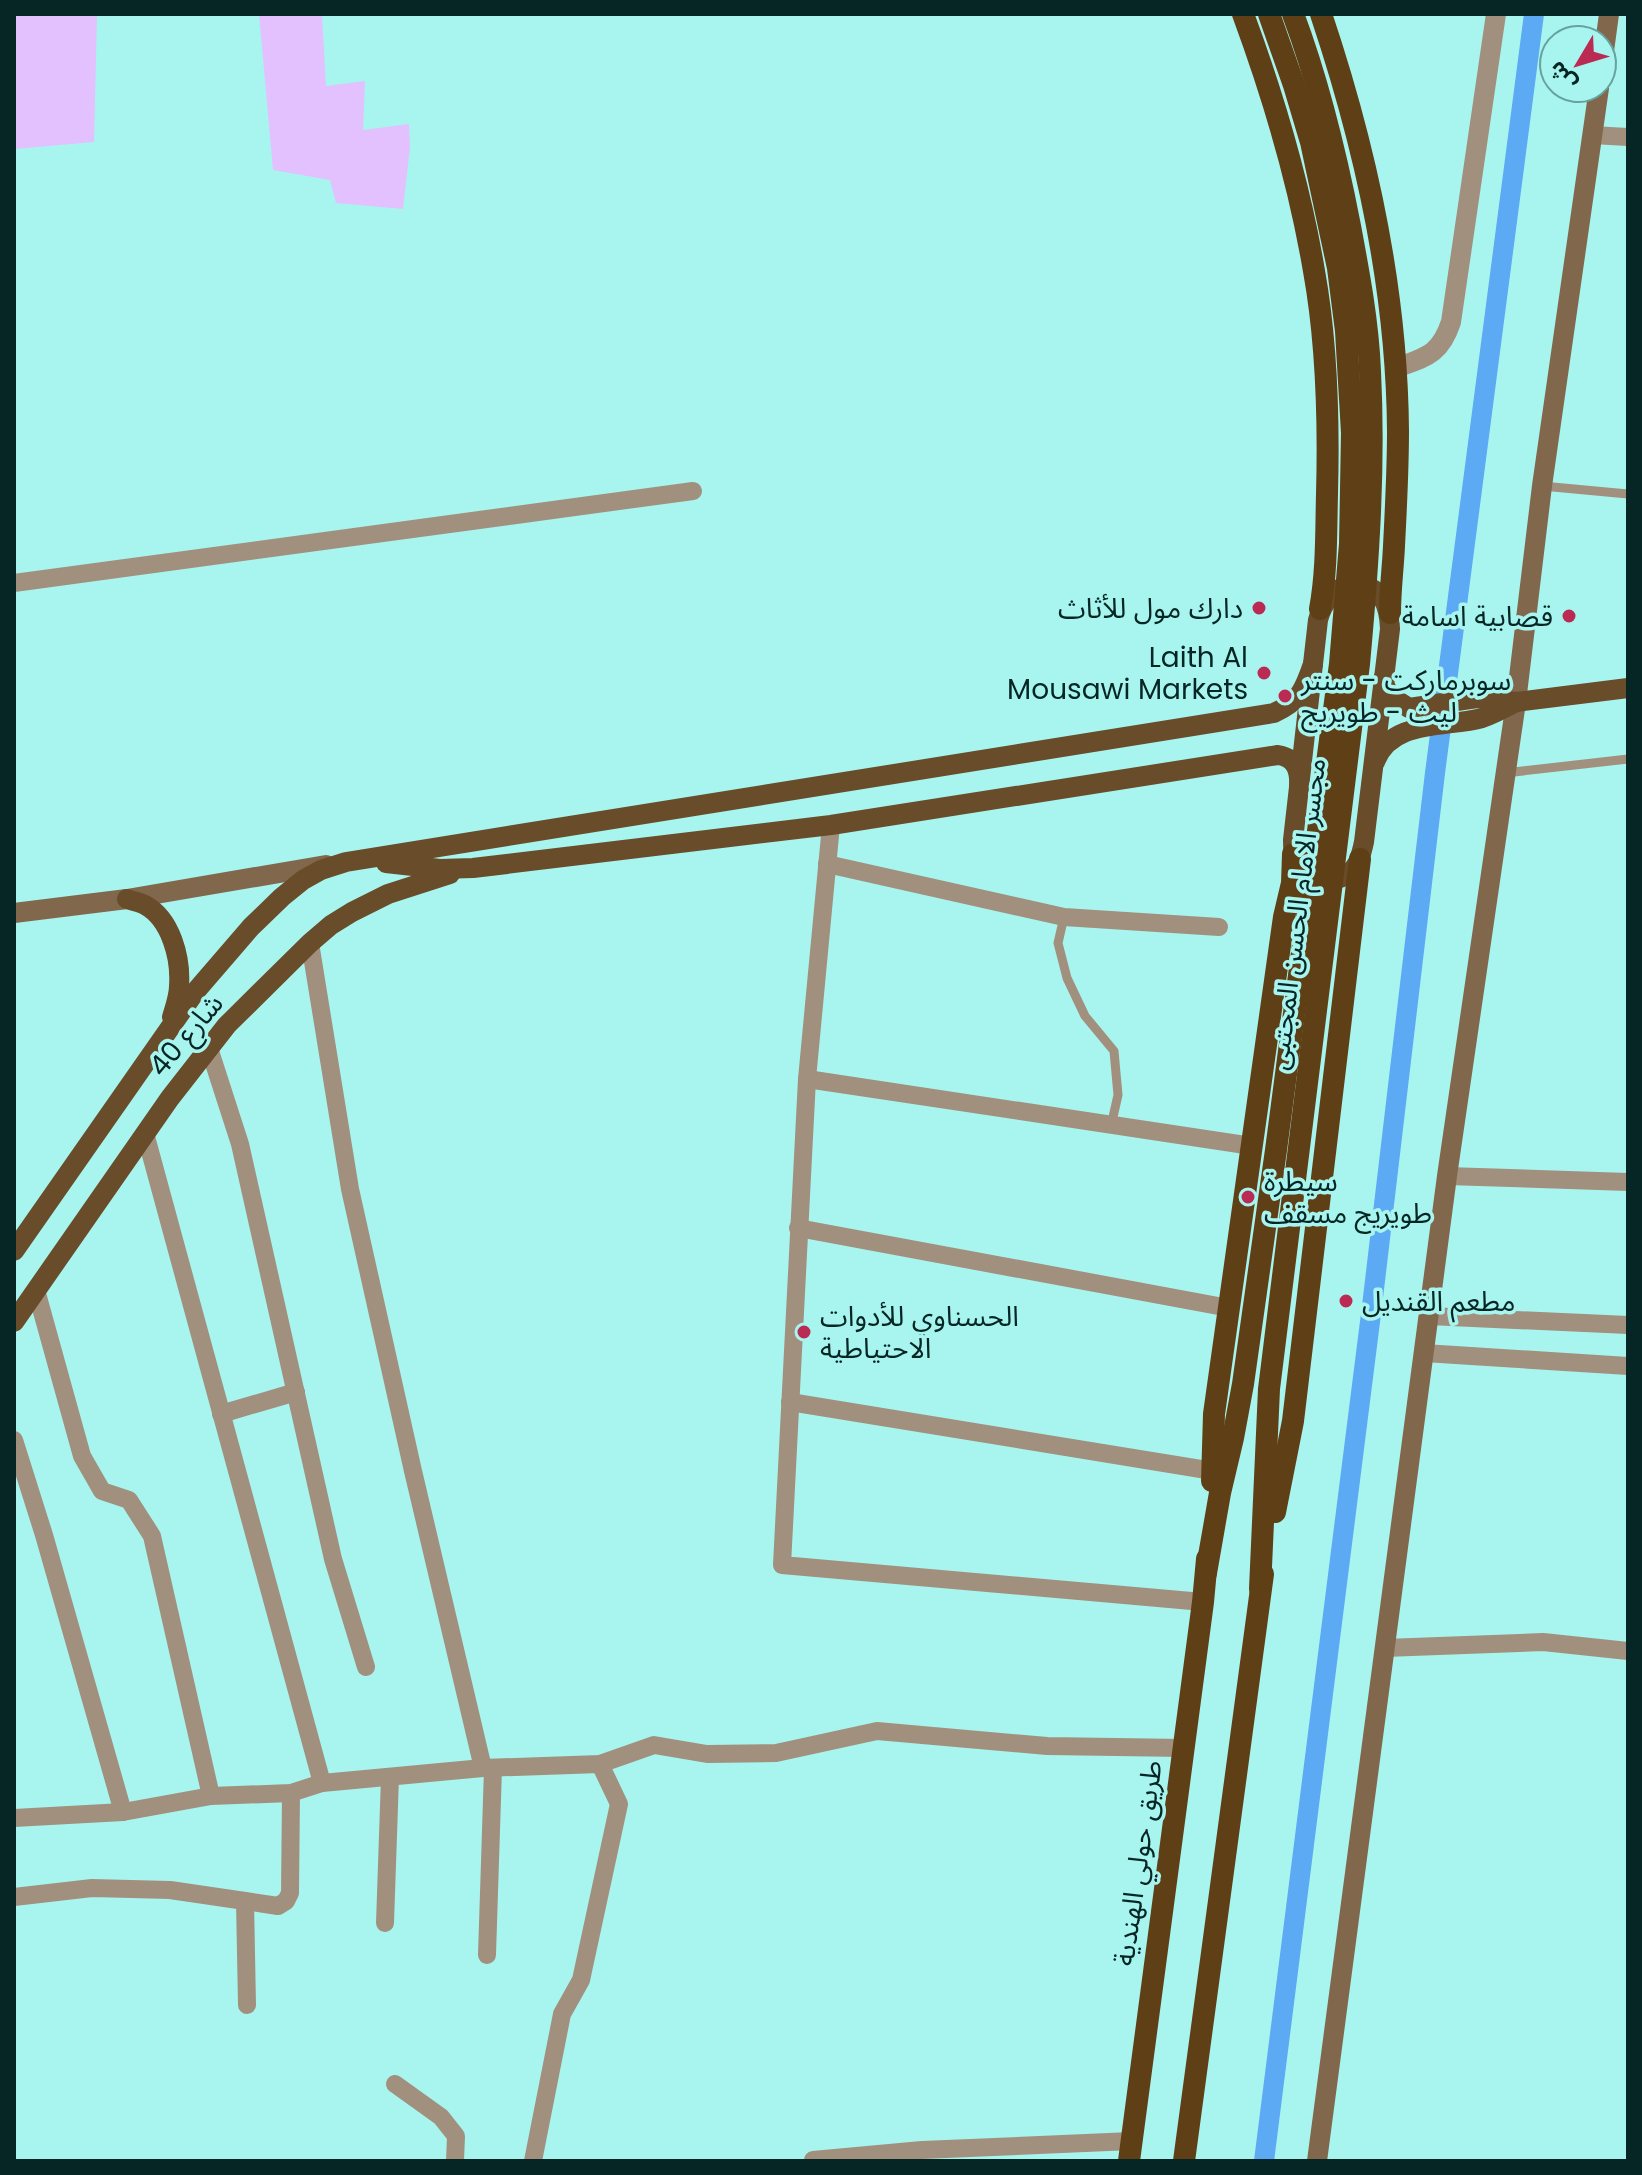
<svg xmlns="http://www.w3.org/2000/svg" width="1642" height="2175" font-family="Poppins,'Noto Sans Arabic',sans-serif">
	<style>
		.green { fill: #e3c0fe }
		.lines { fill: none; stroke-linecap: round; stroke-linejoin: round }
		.canal { stroke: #5ca9f4; stroke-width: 20 }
		.service { stroke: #a2907e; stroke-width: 9 }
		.minor { stroke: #a2907e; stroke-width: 18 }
		.tertiary { stroke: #a2907e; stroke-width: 20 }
		.secondary { stroke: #81684c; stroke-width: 20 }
		.primary { stroke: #694c29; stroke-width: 20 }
		.trunk { stroke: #5f4016; stroke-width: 22 }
		.poi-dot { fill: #ba2a53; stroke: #a8f5ef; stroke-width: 3 }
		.labels { text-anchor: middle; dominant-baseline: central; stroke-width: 7; stroke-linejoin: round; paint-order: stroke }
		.poi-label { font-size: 28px; fill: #052624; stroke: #a8f5ef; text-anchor: start }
		.street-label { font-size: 28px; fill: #052624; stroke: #a8f5ef }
	</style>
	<rect width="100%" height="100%" fill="#a8f5ef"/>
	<g class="green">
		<path d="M 14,14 L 97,14 L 94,142 L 14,149 Z"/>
		<path d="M 259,14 L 322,14 L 326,86 L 365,81 L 363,130 L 409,124 L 410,147 L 403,209 L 336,203 L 330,180 L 273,170 Z"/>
	</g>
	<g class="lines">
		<path class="canal" d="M 1264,2161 L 1372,1306 L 1435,773 L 1534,14"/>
		<g class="service">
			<path d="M 1542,486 L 1628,494"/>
			<path d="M 1505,773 L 1628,759"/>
			<path d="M 1064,917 L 1058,943 L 1067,978 L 1085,1016 L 1114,1051 L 1118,1095 L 1111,1126"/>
		</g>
		<g class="minor">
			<path d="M 1592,135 L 1628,137"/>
			<path d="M 14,583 L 693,491"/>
			<path d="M 831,825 L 807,1079 L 782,1565 L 1203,1602"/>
			<path d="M 827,864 L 1064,917 L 1219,927"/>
			<path d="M 310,943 L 350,1189 L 413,1471 L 483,1768"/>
			<path d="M 209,1048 L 240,1144 L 333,1559 L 366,1667"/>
			<path d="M 807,1079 L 1252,1146"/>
			<path d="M 145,1133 L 322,1783"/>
			<path d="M 1447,1176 L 1628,1182"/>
			<path d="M 798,1228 L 1229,1308"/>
			<path d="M 36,1290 L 82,1456 L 102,1491 L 129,1500 L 152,1536 L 211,1796"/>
			<path d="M 1429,1316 L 1628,1325"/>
			<path d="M 1424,1353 L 1628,1366"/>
			<path d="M 790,1402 L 1213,1471"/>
			<path d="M 221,1414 L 296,1392"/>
			<path d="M 14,1440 L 44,1535 L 123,1812"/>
			<path d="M 1385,1648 L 1543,1642 L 1628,1651"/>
			<path d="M 14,1818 L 123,1812 L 211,1796 L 291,1793 L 322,1783 L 483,1768 L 600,1764 L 654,1745 L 707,1754 L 776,1753 L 877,1731 L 1047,1746 L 1184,1748"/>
			<path d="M 14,1897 L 92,1888 L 170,1890 L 245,1901 L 247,2005"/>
			<path d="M 245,1901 L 278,1906 L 286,1901 L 290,1893 L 291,1793"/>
			<path d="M 385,1923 L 390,1777"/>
			<path d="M 487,1955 L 493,1768"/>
			<path d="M 395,2084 L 441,2117 L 456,2136 L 455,2161"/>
			<path d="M 813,2160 L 922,2150 L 1132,2141"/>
			<path d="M 533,2161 L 562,2014 L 581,1980 L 619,1804 L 600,1764"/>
		</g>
		<path class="tertiary" d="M 1396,368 C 1426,357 1440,355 1451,322 L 1496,14"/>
		<g class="secondary">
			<path d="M 1602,66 L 1609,14"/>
			<path d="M 14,913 L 127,899 L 326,865"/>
			<path d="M 1317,2161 L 1447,1176 L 1516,702 L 1542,486 L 1599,88"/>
		</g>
		<g class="primary">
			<path d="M 1353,584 C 1382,586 1389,603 1390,629 L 1364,842 C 1362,850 1361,859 1355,867 C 1340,887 1306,884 1295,860 C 1293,853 1293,847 1293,840 L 1318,620 C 1323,601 1334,588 1353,584 Z"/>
			<path d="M 1384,677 L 1385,686 L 1390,696 L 1409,708 L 1477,698 L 1516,702 L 1628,688"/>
			<path d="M 1375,762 C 1391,719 1446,728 1482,718 C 1494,714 1505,708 1516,702"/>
			<path d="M 386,863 L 440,869 L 473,868 L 831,825 L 1278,755 C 1296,758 1300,770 1299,787"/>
			<path d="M 127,899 C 132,901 140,902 145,905 C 171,919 181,958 179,986 C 179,996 175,1007 172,1017"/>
			<path d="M 14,1251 L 195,992 L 251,927 L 282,897 L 303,880 L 321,870 L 346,862 L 1274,713 C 1300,701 1304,690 1313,664"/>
			<path d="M 14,1322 L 170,1098 L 227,1025 L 310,943 L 331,925 L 352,912 L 388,894 L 450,874"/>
		</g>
		<g class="trunk">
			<path d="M 1243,14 C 1274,98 1299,182 1314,271 C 1327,343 1329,420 1327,494 C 1326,532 1327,571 1320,609"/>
			<path d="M 1321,14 C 1366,148 1397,289 1398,431 C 1398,469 1396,508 1394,546 C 1393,568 1390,590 1390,613"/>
			<path d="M 1212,1481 L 1214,1414 L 1284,917 L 1292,883 L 1293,854"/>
			<path d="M 1275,1512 L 1293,1421 L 1360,859"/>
			<path d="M 1206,1573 L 1220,1493 L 1233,1438 L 1243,1384 L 1276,1150 L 1340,664 L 1350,544 L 1352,433 L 1346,331 L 1338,268 L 1311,142 L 1294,85 L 1269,14"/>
			<path d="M 1260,1589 L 1269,1389 L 1359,664 C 1368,566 1375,469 1370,371 C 1368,322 1359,274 1350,226 C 1336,154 1319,83 1293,14"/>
			<path d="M 1129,2161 L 1203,1602 L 1207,1559"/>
			<path d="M 1184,2161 L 1263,1574"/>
		</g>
	</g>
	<g class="poi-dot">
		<circle cx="1259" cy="608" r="8"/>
		<circle cx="1569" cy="616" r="8"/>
		<circle cx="1264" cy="673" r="8"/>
		<circle cx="1285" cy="696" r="8"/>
		<circle cx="1248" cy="1197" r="8"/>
		<circle cx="1346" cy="1301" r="8"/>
		<circle cx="804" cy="1332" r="8"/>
	</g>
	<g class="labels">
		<g class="poi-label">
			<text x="1243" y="608" text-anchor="end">دارك مول للأثاث</text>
			<text x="1553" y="616" text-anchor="end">قصابية اسامة</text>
			<text x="1248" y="657" text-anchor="end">Laith Al<tspan x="1248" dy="32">Mousawi Markets</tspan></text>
			<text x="1301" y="680">سوبرماركت - سنتر<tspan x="1301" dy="32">ليث - طويريج</tspan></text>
			<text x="1264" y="1181">سيطرة<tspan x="1264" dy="32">طويريج مسقف</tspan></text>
			<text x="1362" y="1301">مطعم القنديل</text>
			<text x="820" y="1316">الحسناوي للأدوات<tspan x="820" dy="32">الاحتياطية</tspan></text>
		</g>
		<g class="street-label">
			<text transform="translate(1297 914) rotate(-83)">مجسر الامام الحسن المجتبى</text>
			<text transform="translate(186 1035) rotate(-50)">شارع 40</text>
			<text transform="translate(1138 1863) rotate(-82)">طريق حولي الهندية</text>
		</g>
	</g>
	<rect width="1642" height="2175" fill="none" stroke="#052624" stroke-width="32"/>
	<g transform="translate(1578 64) rotate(232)"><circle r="38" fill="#a8f5ef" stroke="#67a29e" stroke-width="2"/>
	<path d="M0-6L14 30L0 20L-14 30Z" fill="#ba2a53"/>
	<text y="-12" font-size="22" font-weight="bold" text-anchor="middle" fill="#052624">ش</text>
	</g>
</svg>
